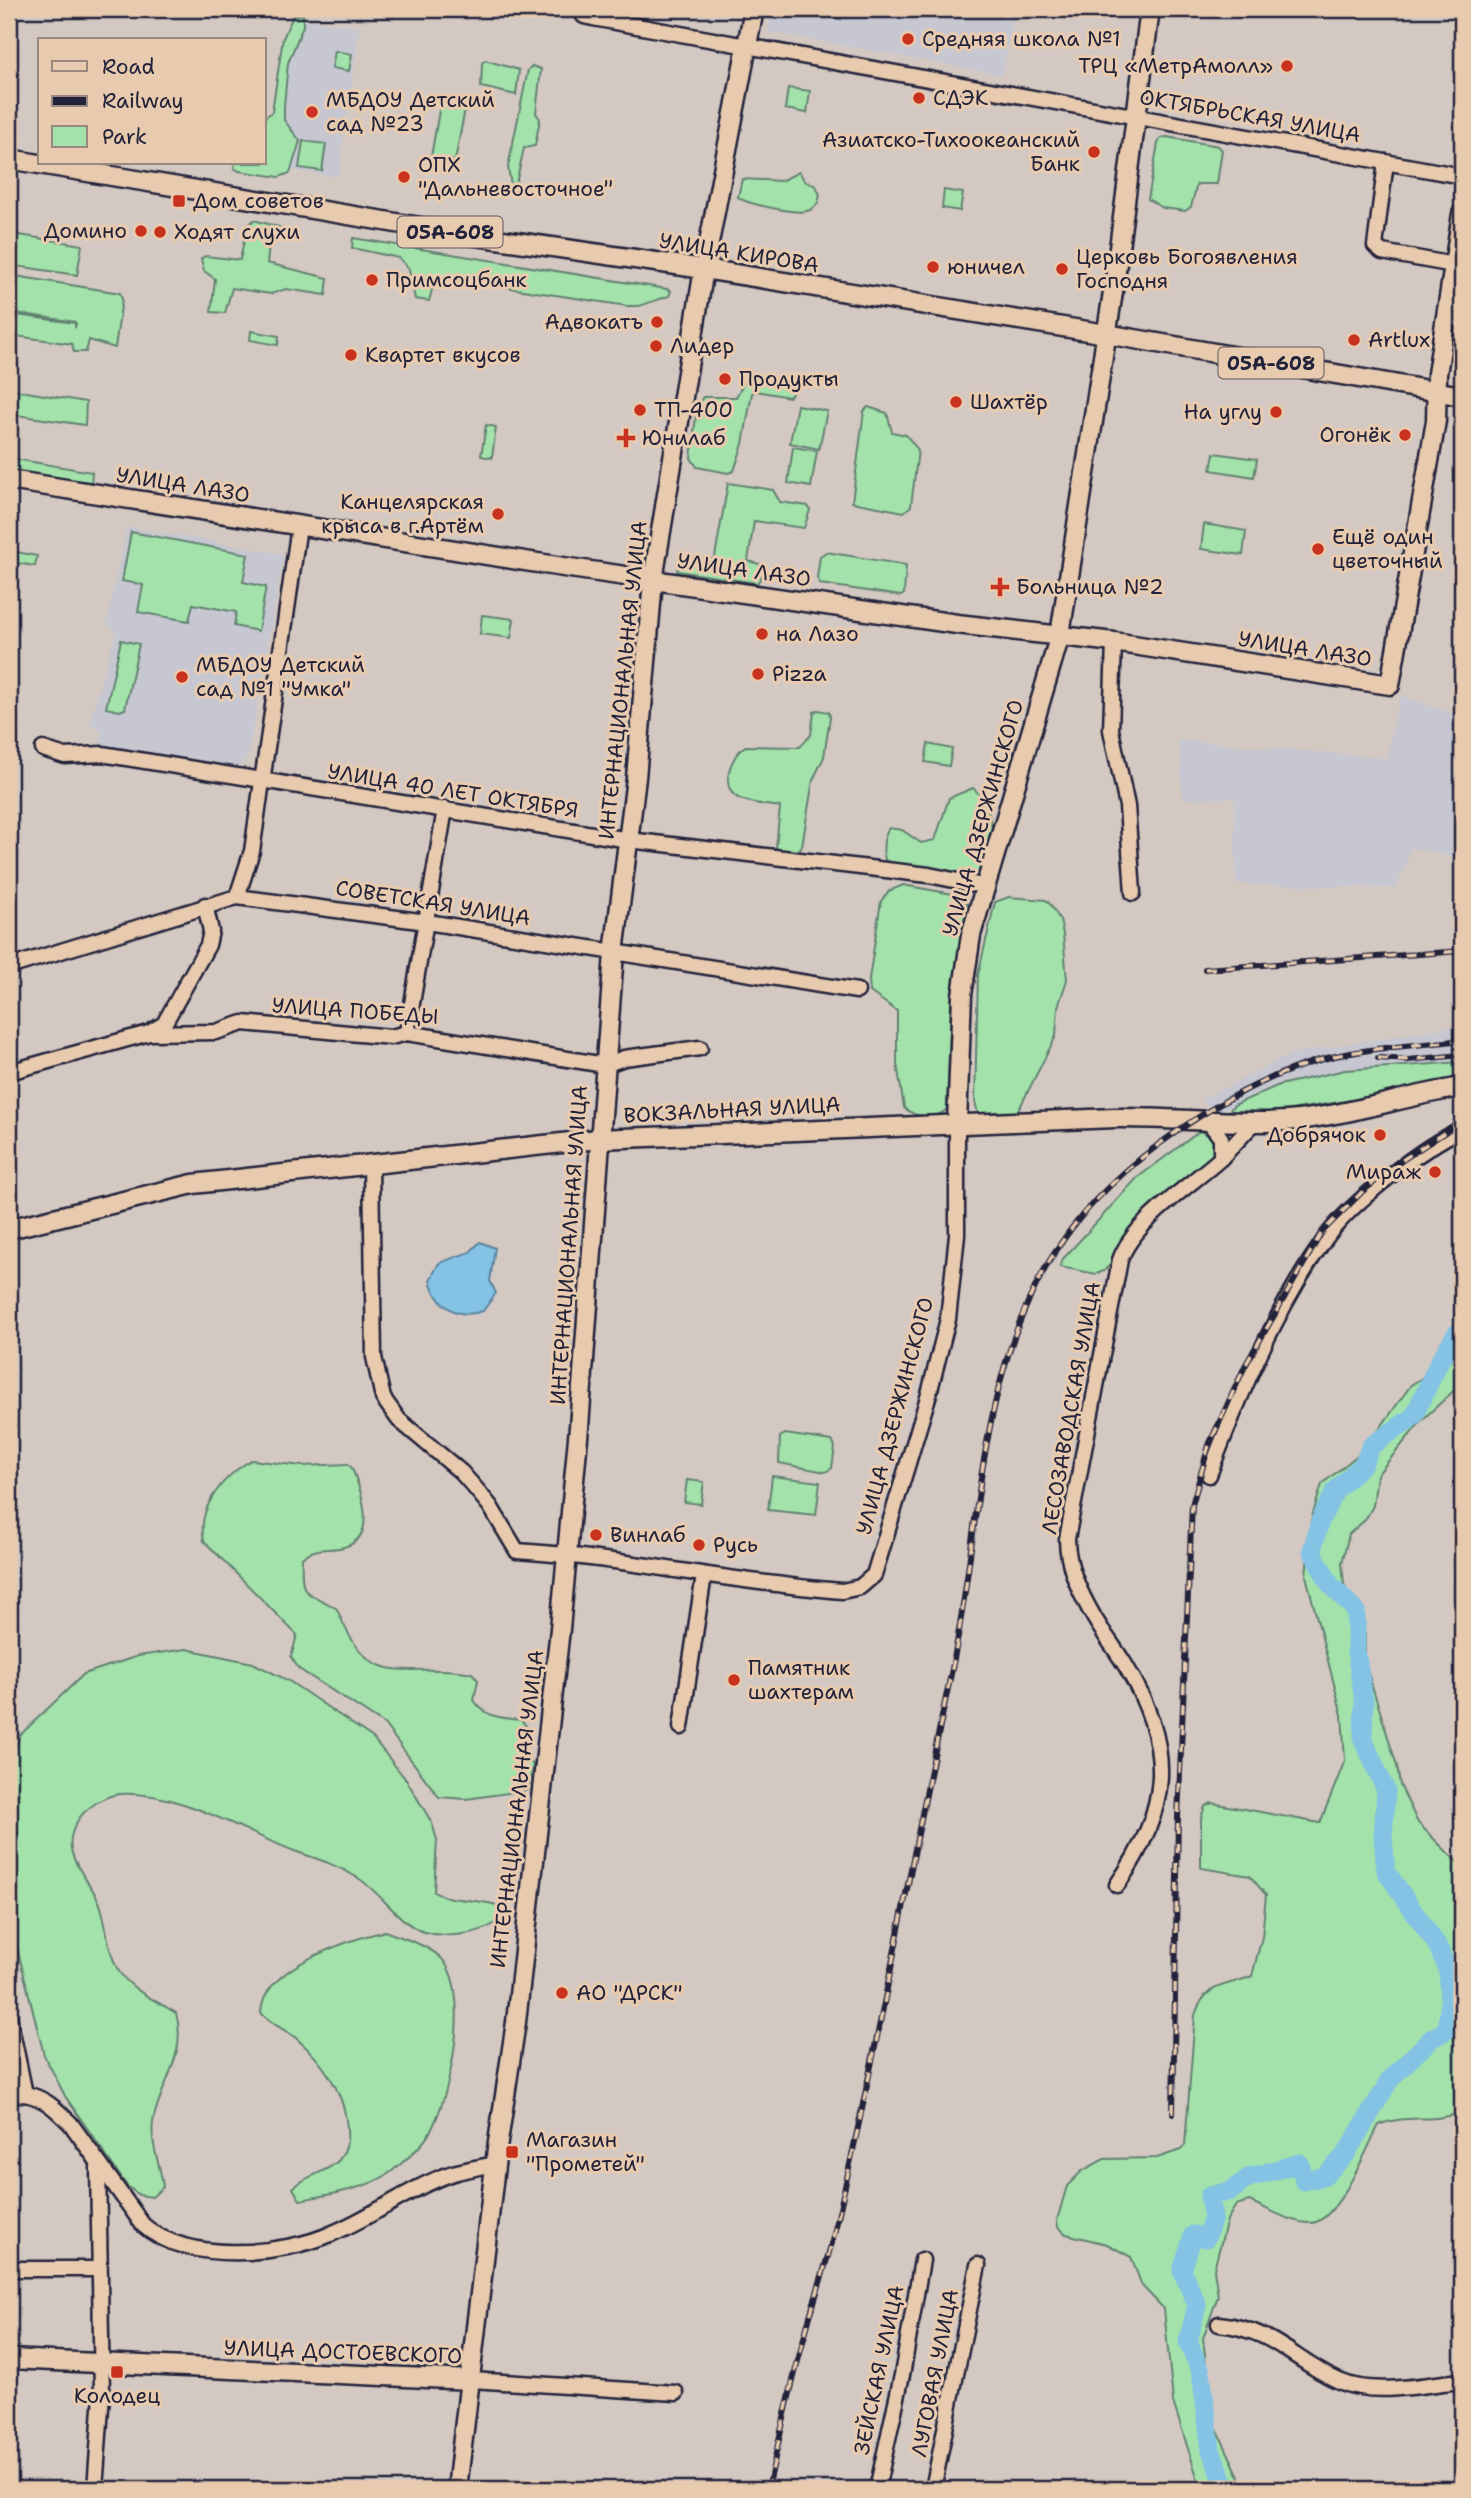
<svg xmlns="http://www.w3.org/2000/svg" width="1471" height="2498" font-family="'Shantell Sans',sans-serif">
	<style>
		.built { fill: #c6c7d0 }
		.green { fill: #a3e2aa; stroke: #628272; stroke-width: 2 }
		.water { fill: #84c3e4; stroke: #5d83a0; stroke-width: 2 }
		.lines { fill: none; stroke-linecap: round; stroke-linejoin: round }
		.river { stroke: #84c3e4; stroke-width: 19 }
		.minor-casing { stroke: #22223b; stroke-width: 19 }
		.major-casing { stroke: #22223b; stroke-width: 23 }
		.minor { stroke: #e8cbae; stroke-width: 14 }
		.major { stroke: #e8cbae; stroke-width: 18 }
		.rail-casing { stroke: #22223b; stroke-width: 6 }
		.rail { stroke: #e8cbae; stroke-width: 3.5; stroke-dasharray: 10; stroke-linecap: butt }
		.poi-dot { fill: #c8321e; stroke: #e8cbae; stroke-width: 2.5 }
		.labels { text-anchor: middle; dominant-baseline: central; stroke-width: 6; stroke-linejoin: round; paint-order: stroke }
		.shield { fill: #e8cbae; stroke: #5d555e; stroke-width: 2 }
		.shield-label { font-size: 19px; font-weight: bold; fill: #22223b }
		.poi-label { font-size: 21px; fill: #22223b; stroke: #e8cbae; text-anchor: start }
		.street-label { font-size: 21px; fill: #22223b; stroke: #e8cbae }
	</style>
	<rect width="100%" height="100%" fill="#d4c9c2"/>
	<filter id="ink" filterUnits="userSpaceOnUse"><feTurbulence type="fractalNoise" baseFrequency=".0143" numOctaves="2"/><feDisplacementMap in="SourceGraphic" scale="14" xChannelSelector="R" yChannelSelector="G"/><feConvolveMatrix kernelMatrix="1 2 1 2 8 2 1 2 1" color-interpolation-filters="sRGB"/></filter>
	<g filter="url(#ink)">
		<g class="built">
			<path d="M 772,9 L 959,9 L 1013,19 L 1003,75 L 768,32 Z"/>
			<path d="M 291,17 L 360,27 L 338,177 L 269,167 Z"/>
			<path d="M 127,527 L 284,554 L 248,757 L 237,769 L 100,748 L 101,731 L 89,725 L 116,630 L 106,624 Z"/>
			<path d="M 1400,695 L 1462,717 L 1462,859 L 1412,848 L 1396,888 L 1236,884 L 1234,798 L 1183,799 L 1178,740 L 1386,758 Z"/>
			<path d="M 1462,1025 L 1462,1062 L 1293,1080 L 1218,1113 L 1201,1100 L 1293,1053 Z"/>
		</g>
		<g class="green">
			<path d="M 793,9 L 842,9 L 841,19 L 793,11 Z"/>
			<path d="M 303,14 L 303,26 L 288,63 L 284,106 L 284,120 L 300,141 L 290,173 L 279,177 L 239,171 L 234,168 L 235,163 L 264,163 L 264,118 L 272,112 L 283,38 L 293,16 Z"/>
			<path d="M 335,51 L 352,54 L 349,71 L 332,68 Z"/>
			<path d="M 485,60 L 519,70 L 516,95 L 481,87 L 482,63 Z"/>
			<path d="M 532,66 L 541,69 L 536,113 L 540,119 L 535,146 L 524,148 L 515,188 L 511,185 L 508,167 L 528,70 Z"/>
			<path d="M 788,88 L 810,91 L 807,113 L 785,109 Z"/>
			<path d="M 440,105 L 465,109 L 455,161 L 431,157 Z"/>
			<path d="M 1167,137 L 1218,146 L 1222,150 L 1217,184 L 1197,184 L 1191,207 L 1185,211 L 1163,208 L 1148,199 L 1158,143 L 1161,138 Z"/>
			<path d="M 303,141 L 326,144 L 322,171 L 299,168 Z"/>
			<path d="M 799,172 L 805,181 L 816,186 L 820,195 C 819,203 815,209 807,211 C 796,214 745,204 738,197 L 742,179 L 781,181 Z"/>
			<path d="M 944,190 L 963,193 L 960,211 L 942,208 Z"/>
			<path d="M 254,220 L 279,227 L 270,237 L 267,263 L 328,278 L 326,295 L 286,289 L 271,294 L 232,288 L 225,313 L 211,312 L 215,279 L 204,271 L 201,259 L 205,256 L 240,260 L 247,226 Z"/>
			<path d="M 13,234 L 82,245 L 77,275 L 9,265 Z"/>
			<path d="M 353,238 L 667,289 L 671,291 L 669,296 L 639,306 L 627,306 L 439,277 L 435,278 L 429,301 L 415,299 L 409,269 L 399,258 L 352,248 Z"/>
			<path d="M 9,275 L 120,293 L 122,299 L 115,348 L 89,340 L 86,352 L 74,352 L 72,344 L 9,335 L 9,314 L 75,323 L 75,328 L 76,324 L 75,322 L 9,312 Z"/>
			<path d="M 251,331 L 279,336 L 278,345 L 250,340 Z"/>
			<path d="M 747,377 L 791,384 L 792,394 L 789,397 L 756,391 L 752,393 L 743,444 L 734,471 L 728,473 L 697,467 L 691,458 L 697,407 L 703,397 L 736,397 Z"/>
			<path d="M 9,389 L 86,402 L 85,425 L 9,414 Z"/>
			<path d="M 797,405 L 827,411 L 819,449 L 790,443 Z"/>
			<path d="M 868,407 L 887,413 L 892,432 L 906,435 L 918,450 L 911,506 L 904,512 L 852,502 L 864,411 Z"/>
			<path d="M 486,425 L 496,427 L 492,458 L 481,456 Z"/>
			<path d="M 793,447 L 817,451 L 811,487 L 788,483 Z"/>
			<path d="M 1214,453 L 1257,459 L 1254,477 L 1211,470 Z"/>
			<path d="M 9,458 L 92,472 L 91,485 L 9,473 Z"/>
			<path d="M 728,483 L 773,490 L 780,502 L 808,506 L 810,510 L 804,528 L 754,521 L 748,561 L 760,564 C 763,571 762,578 757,583 L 677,571 L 681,556 L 711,560 L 715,557 Z"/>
			<path d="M 1204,524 L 1246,531 L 1243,555 L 1201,549 Z"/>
			<path d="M 131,532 L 248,554 L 243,582 L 266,587 L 258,631 L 234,626 L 236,612 L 193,604 L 189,621 L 138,612 L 143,585 L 122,581 Z"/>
			<path d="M 12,551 L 37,556 L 35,566 L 10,562 Z"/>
			<path d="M 826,552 L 906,565 L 904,594 L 901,596 L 820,584 L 817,578 L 820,556 Z"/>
			<path d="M 482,615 L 514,619 L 511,638 L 480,634 Z"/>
			<path d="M 121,640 L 139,644 L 125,709 L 120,711 L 106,708 Z"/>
			<path d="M 818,710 L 829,712 L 830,717 L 824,757 L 813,780 L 802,846 L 795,853 L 779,851 L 776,847 L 780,807 C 768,805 752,804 740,799 C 718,789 730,757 745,746 L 800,747 L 811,735 L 814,712 Z"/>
			<path d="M 928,744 L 952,749 L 949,766 L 925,762 Z"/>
			<path d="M 973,788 C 997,809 998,854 977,877 L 887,863 C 881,855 883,836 889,828 L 902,830 L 921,843 L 935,840 L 949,798 Z"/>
			<path d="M 903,885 L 964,896 L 967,903 L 951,1001 L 947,1109 C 935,1121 915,1117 904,1108 L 897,1064 L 897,1011 L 870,992 L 869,979 L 881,901 L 889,891 Z"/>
			<path d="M 1009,897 L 1046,900 L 1051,905 L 1060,920 L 1063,934 L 1067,980 L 1058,1007 L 1056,1036 L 1016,1115 L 985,1117 L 978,1115 L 975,1101 L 978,975 L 995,902 Z"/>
			<path d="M 1462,1062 L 1462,1082 L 1284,1111 L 1237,1115 L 1228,1112 L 1234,1105 L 1279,1085 L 1345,1070 Z"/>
			<path d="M 1200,1131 L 1213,1139 L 1213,1156 L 1104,1271 L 1096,1274 L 1060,1267 L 1061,1261 L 1137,1178 Z"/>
			<path d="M 1462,1353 L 1461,1384 L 1422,1420 L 1377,1475 L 1373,1506 L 1365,1520 L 1349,1534 L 1342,1563 L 1344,1584 L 1365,1635 L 1365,1663 L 1397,1766 L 1400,1785 L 1418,1823 L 1462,1867 L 1462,2112 C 1431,2124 1409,2113 1379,2125 C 1368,2146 1337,2224 1310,2223 C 1290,2223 1267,2208 1249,2201 L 1236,2205 L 1227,2220 L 1214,2269 L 1218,2296 L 1203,2338 L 1213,2421 L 1245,2489 L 1201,2489 L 1173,2402 L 1164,2309 L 1142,2286 L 1131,2257 L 1107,2244 L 1066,2234 L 1058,2227 L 1057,2220 L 1067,2186 L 1082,2171 L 1104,2159 L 1157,2158 L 1181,2150 L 1185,2145 L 1195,2015 C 1206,1982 1223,1988 1252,1976 L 1262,1937 L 1266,1895 L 1250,1876 L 1201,1868 L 1201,1818 L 1205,1806 L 1212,1803 L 1320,1823 L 1345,1760 L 1342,1715 L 1306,1576 L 1311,1520 L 1322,1484 L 1365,1449 L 1411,1385 Z"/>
			<path d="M 785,1434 L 832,1441 L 835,1447 L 832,1468 L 825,1472 L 779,1463 L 780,1437 Z"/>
			<path d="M 251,1460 L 302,1466 L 348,1464 L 352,1468 C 361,1490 379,1538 344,1547 C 328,1551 315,1546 302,1558 C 300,1602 307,1589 337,1609 C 371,1696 403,1660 472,1673 L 478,1680 L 474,1700 C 485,1718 503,1718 521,1720 L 528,1728 L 526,1739 L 516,1744 L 533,1765 L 528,1790 L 466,1799 L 439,1797 L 384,1724 L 299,1669 L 291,1657 L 297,1635 L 204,1541 C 196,1507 224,1476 251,1460 Z"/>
			<path d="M 772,1476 L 820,1482 L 816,1515 L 768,1510 Z"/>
			<path d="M 687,1480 L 704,1482 L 701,1504 L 684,1502 Z"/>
			<path d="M 186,1649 L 253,1663 L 289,1681 L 373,1738 L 407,1781 L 432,1823 L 437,1840 L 434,1892 C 451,1903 498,1898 507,1912 C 490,1935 449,1939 424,1932 C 402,1926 379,1891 358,1878 C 339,1866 321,1860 300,1853 C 246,1834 180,1790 120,1794 C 106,1795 89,1806 80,1817 C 65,1839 69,1854 83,1875 C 89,1885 98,1896 101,1907 C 107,1927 108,1955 120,1973 C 133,1991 157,2001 176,2013 C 187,2053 163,2080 154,2117 C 148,2141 161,2164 163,2187 L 152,2197 L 139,2195 L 127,2186 L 65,2096 L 44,2055 L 9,1915 L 9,1762 L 20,1735 L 84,1674 L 138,1656 Z"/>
			<path d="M 385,1931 C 402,1938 425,1944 439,1956 C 474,1987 450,2099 429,2134 C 421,2148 403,2162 391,2172 C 368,2189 328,2195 300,2200 L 293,2188 C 306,2175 327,2173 339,2160 C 349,2148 348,2134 346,2119 C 341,2087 321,2060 296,2038 C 284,2029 271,2024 261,2013 C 262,1967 349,1940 385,1931 Z"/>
		</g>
		<path class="water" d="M 480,1242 L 495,1248 L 490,1281 L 496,1293 L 483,1311 C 457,1320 437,1306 430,1280 L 439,1263 L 470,1252 Z"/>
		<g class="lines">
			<path class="river" d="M 1227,2489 L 1211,2451 L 1201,2372 L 1188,2342 L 1197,2305 L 1182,2271 L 1193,2235 L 1206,2238 L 1213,2218 L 1209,2196 L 1231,2191 L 1248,2178 L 1300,2163 L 1304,2181 L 1325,2176 L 1346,2154 L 1391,2078 L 1432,2038 L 1447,2030 L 1450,1999 L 1448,1970 L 1437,1945 L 1386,1871 L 1383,1837 L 1386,1791 L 1363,1739 L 1364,1701 L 1356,1651 L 1356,1611 L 1330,1584 L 1312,1551 L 1320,1521 L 1335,1491 L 1363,1464 L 1371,1446 L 1414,1416 L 1439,1362 L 1456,1334 L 1462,1330"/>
			<g class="minor-casing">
				<g id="minor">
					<path d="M 579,9 L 584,16 L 593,18 L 1462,176"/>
					<path d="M 1386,162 L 1375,246 L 1382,252 L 1454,265"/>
					<path d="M 1114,642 L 1111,730 L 1127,806 L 1133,893"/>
					<path d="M 43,749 L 65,756 L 102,754 L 629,840 L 929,875 L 983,886"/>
					<path d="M 237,897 L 252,851 L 299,526"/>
					<path d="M 9,967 L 237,897 L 427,922 L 857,991"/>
					<path d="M 149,1033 L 164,1024 L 208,945 L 211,931 L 205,905"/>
					<path d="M 407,1033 L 445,809"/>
					<path d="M 9,1072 L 149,1033 L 216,1032 L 243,1023 L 391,1037 L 407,1033 L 605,1065 L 624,1058 L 700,1048"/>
					<path d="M 1221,1158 L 1255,1122"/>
					<path d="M 371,1164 L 374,1357 L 383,1398 L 399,1420 L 461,1472 L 476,1489 L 490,1506 L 517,1551 C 626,1558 733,1583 842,1591 L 860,1587 L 874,1575 L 929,1394 L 948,1319 L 957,1235 L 957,1123"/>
					<path d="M 1209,1475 C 1240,1394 1275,1310 1325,1239 C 1350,1203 1423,1147 1462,1129"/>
					<path d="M 681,1727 L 704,1575"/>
					<path d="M 1117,1885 C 1170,1809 1175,1749 1127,1668 C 1117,1651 1105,1636 1095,1619 C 1081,1595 1067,1567 1067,1539 L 1120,1260 C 1134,1221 1190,1186 1221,1158 L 1221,1138 L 1207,1120"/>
					<path d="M 9,2017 L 25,2094 C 46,2098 57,2110 71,2124 L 143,2225 C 186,2264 283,2256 333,2233 C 374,2216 411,2187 453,2173 C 467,2169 481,2167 495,2164"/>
					<path d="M 9,2095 L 25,2094"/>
					<path d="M 9,2269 L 98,2269"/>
					<path d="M 1219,2324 C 1276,2330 1293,2361 1339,2381 C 1375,2397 1424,2384 1462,2381"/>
					<path d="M 471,2380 L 676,2393"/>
					<path d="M 95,2489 L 102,2394 L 98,2166"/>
					<path d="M 877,2489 L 902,2375 L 922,2260"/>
					<path d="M 933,2489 L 978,2265"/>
				</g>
			</g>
			<g class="major-casing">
				<g id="major">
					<path d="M 9,159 L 469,235 L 704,269 L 1106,334 L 1462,396"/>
					<path d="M 9,480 L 570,568 L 957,624 L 1114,642 L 1390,685 L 1436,421 L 1437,374 L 1462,214"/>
					<path d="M 957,1123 L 962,995 L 971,935 L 1060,635 L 1115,279 L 1150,9"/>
					<path d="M 9,1229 L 193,1184 L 598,1139 L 1115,1118 C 1172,1117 1229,1125 1287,1121 C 1346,1116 1404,1096 1462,1087"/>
					<path d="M 9,2359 L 471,2380"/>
					<path d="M 457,2489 L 497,2149 L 516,2022 L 560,1629 L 579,1427 L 614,953 L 636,778 L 653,580 L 704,269 L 754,9"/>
				</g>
			</g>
			<use href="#minor" class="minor"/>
			<use href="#major" class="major"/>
			<g class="rail-casing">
				<g id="rail">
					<path d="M 1205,969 L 1462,951"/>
					<path d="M 1378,1058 L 1408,1060 L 1462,1055"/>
					<path d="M 1173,2113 L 1178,1817 L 1192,1505 L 1209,1445 L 1245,1366 L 1322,1232 L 1363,1191 L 1404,1159 L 1462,1121"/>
					<path d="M 768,2489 C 780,2435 792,2380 807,2327 C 817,2290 830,2254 838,2217 C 880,2037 912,1855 951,1674 C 981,1532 976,1366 1061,1243 C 1116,1162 1230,1086 1323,1059 C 1367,1047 1417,1046 1462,1040"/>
				</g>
			</g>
			<use href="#rail" class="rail"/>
		</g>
	</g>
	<g class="poi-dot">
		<circle cx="908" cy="39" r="7"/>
		<circle cx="1287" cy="66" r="7"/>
		<circle cx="919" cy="98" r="7"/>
		<circle cx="312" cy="112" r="7"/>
		<circle cx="1094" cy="152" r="7"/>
		<circle cx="404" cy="177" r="7"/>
		<rect x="172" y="194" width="14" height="14" rx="3.5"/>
		<circle cx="141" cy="231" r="7"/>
		<circle cx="160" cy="232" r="7"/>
		<circle cx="933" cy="267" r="7"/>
		<circle cx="1062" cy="269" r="7"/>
		<circle cx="372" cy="280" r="7"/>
		<circle cx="657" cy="322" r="7"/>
		<circle cx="1354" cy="340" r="7"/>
		<circle cx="656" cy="346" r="7"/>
		<circle cx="351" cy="355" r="7"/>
		<circle cx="725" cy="379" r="7"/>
		<circle cx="956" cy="402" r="7"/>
		<circle cx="640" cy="410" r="7"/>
		<circle cx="1276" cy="412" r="7"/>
		<circle cx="1405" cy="435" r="7"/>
		<path d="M622.5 427.5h7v7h7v7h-7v7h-7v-7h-7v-7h7z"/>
		<circle cx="498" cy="514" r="7"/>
		<circle cx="1318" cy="549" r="7"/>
		<path d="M996.5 576.5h7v7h7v7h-7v7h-7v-7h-7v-7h7z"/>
		<circle cx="762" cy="634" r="7"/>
		<circle cx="758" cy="674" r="7"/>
		<circle cx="182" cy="677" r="7"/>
		<circle cx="1380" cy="1135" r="7"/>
		<circle cx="1435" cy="1172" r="7"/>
		<circle cx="596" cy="1535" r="7"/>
		<circle cx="699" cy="1545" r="7"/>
		<circle cx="734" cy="1680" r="7"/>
		<circle cx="562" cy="1993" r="7"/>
		<rect x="505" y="2145" width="14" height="14" rx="3.5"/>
		<rect x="110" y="2365" width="14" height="14" rx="3.5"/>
	</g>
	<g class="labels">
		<g class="shield">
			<rect x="397.5" y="216.5" width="105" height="31" rx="5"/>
			<rect x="1218.5" y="347.5" width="105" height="31" rx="5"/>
		</g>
		<g class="shield-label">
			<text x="450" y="232">05А-608</text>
			<text x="1271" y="363">05А-608</text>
		</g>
		<g class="poi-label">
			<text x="922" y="39">Средняя школа №1</text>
			<text x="1273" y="66" text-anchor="end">ТРЦ «МетрАмолл»</text>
			<text x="933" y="98">СДЭК</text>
			<text x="326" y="100">МБДОУ Детский<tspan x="326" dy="24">сад №23</tspan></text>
			<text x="1080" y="140" text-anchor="end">Азиатско-Тихоокеанский<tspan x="1080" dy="24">Банк</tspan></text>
			<text x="418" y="165">ОПХ<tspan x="418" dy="24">"Дальневосточное"</tspan></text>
			<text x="193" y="201">Дом советов</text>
			<text x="127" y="231" text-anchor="end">Домино</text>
			<text x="174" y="232">Ходят слухи</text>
			<text x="1076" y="257">Церковь Богоявления<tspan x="1076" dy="24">Господня</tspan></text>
			<text x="947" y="267">юничел</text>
			<text x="386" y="280">Примсоцбанк</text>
			<text x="643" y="322" text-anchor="end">Адвокатъ</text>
			<text x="1368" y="340">Artlux</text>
			<text x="670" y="346">Лидер</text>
			<text x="365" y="355">Квартет вкусов</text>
			<text x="739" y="379">Продукты</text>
			<text x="970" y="402">Шахтёр</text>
			<text x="654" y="410">ТП-400</text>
			<text x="1262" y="412" text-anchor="end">На углу</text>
			<text x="1391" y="435" text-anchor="end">Огонёк</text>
			<text x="642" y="438">Юнилаб</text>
			<text x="484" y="502" text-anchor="end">Канцелярская<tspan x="484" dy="24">крыса в г.Артём</tspan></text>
			<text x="1332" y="537">Ещё один<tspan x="1332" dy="24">цветочный</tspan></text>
			<text x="1016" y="587">Больница №2</text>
			<text x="776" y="634">на Лазо</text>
			<text x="196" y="665">МБДОУ Детский<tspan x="196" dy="24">сад №1 "Умка"</tspan></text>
			<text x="772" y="674">Pizza</text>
			<text x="1366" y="1135" text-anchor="end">Добрячок</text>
			<text x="1421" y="1172" text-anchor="end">Мираж</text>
			<text x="610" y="1535">Винлаб</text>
			<text x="713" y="1545">Русь</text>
			<text x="748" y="1668">Памятник<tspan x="748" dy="24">шахтерам</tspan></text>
			<text x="576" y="1993">АО "ДРСК"</text>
			<text x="526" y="2140">Магазин<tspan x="526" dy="24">"Прометей"</tspan></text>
			<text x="117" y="2396" text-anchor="middle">Колодец</text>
		</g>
		<g class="street-label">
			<text transform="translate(1250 116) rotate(10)">ОКТЯБРЬСКАЯ УЛИЦА</text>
			<text transform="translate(739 253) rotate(9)">УЛИЦА КИРОВА</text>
			<text transform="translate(183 485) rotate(9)">УЛИЦА ЛАЗО</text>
			<text transform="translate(744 570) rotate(8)">УЛИЦА ЛАЗО</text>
			<text transform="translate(1305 649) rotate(9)">УЛИЦА ЛАЗО</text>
			<text transform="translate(623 680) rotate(-84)">ИНТЕРНАЦИОНАЛЬНАЯ УЛИЦА</text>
			<text transform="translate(453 791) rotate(9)">УЛИЦА 40 ЛЕТ ОКТЯБРЯ</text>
			<text transform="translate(983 818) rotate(-74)">УЛИЦА ДЗЕРЖИНСКОГО</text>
			<text transform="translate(433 903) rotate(9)">СОВЕТСКАЯ УЛИЦА</text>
			<text transform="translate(355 1011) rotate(4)">УЛИЦА ПОБЕДЫ</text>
			<text transform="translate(732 1110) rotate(-3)">ВОКЗАЛЬНАЯ УЛИЦА</text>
			<text transform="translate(569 1245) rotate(-86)">ИНТЕРНАЦИОНАЛЬНАЯ УЛИЦА</text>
			<text transform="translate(1071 1408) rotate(-80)">ЛЕСОЗАВОДСКАЯ УЛИЦА</text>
			<text transform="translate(895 1416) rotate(-75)">УЛИЦА ДЗЕРЖИНСКОГО</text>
			<text transform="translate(517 1809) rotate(-83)">ИНТЕРНАЦИОНАЛЬНАЯ УЛИЦА</text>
			<text transform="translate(343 2352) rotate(2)">УЛИЦА ДОСТОЕВСКОГО</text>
			<text transform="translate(879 2370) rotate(-78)">ЗЕЙСКАЯ УЛИЦА</text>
			<text transform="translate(935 2373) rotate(-79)">ЛУГОВАЯ УЛИЦА</text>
		</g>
	</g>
	<rect width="1471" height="2498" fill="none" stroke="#e8cbae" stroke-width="35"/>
	<rect x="18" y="18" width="1436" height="2463" fill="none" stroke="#22223b" stroke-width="2.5" filter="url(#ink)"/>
	<rect x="38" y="38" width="228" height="126" fill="#e8cbae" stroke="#998780" stroke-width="2"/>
	<rect x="52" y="61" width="35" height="10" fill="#e8cbae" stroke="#998780" stroke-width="2"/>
	<text x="102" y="74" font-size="21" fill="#22223b">Road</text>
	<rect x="52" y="96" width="35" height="10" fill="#22223b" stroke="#998780" stroke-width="2"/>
	<text x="102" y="108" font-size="21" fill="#22223b">Railway</text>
	<rect x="52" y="126" width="35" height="21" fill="#a3e2aa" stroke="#998780" stroke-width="2"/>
	<text x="102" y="144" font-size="21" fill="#22223b">Park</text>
</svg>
